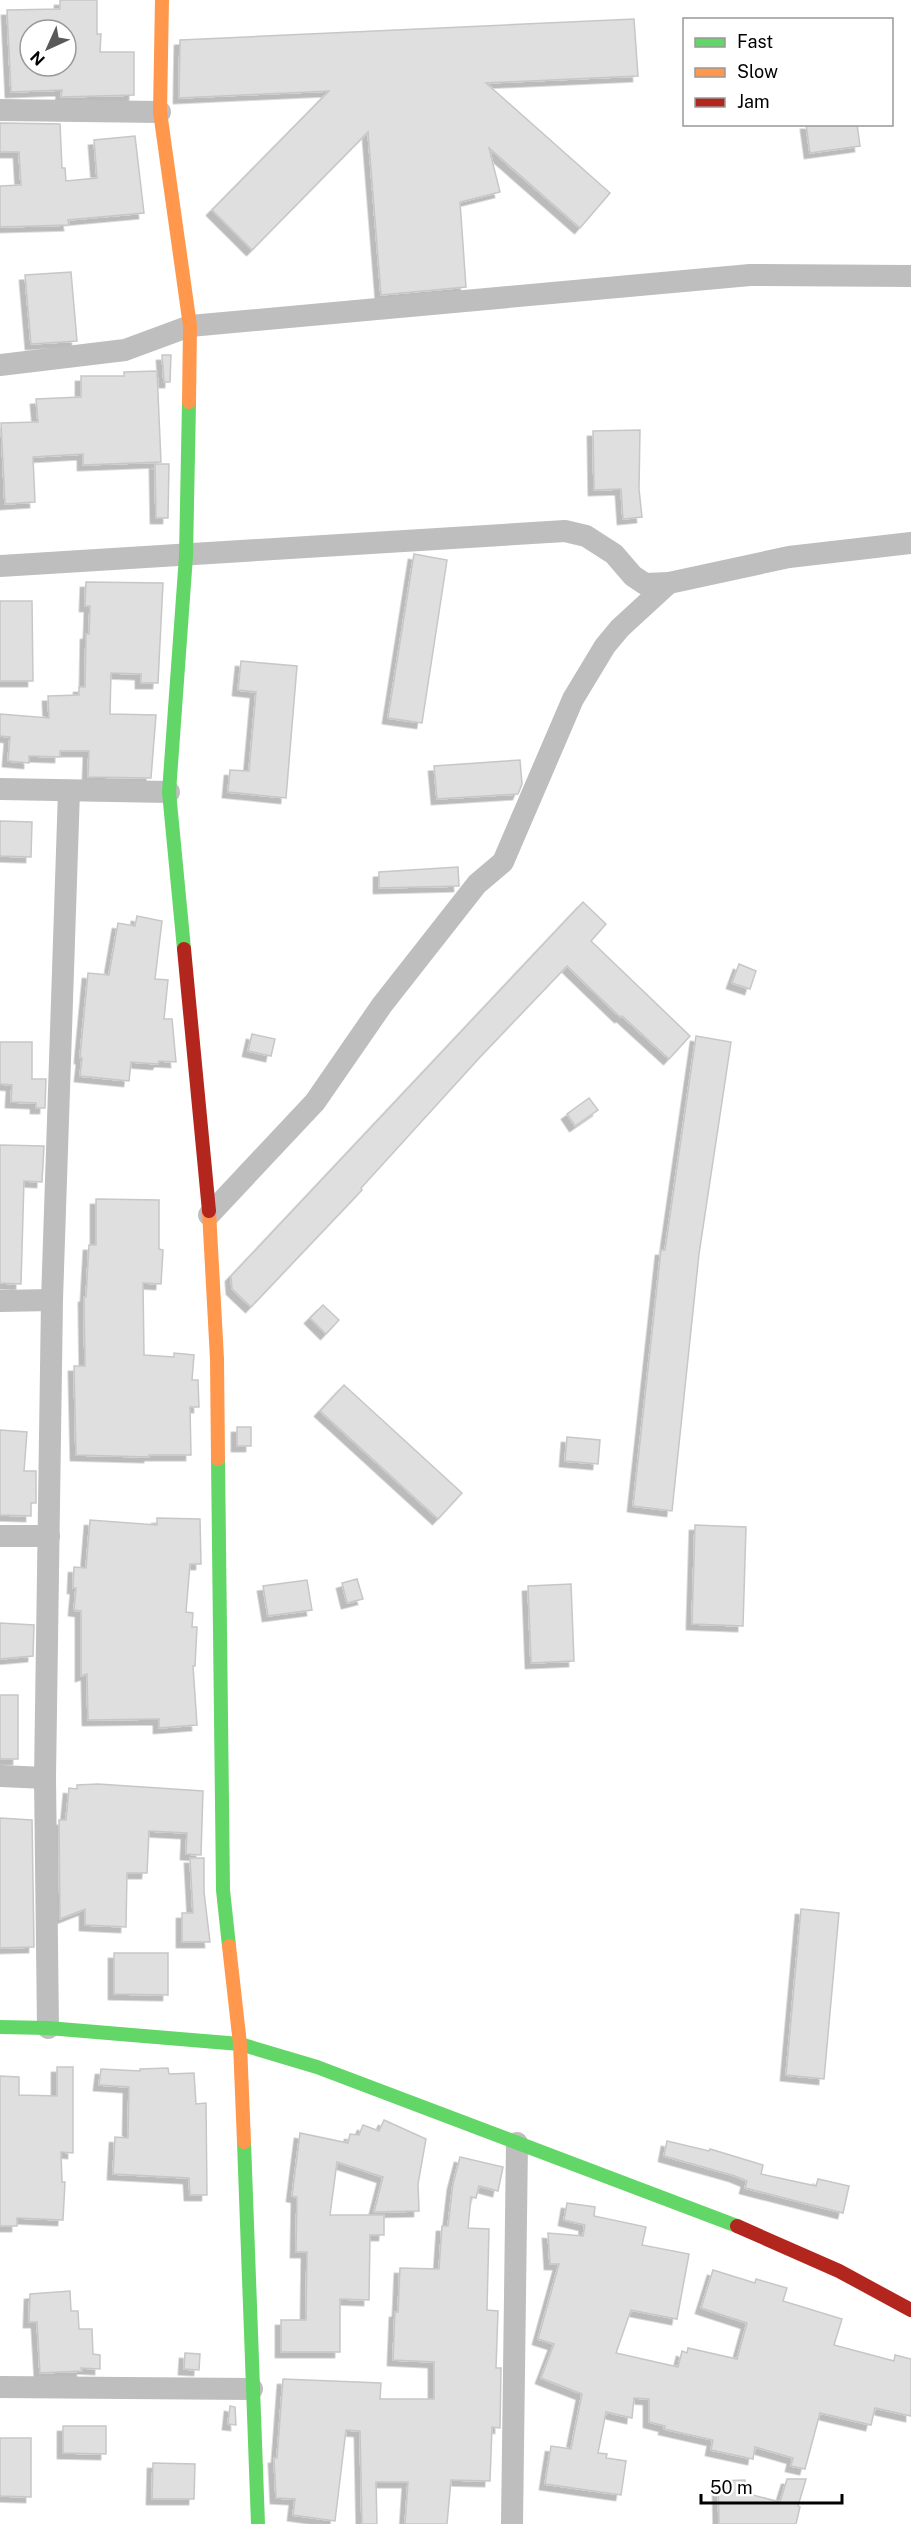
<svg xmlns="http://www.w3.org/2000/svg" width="911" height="2524" font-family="'Public Sans',sans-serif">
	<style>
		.building { fill: #dfdfdf; stroke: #c7c7c7; stroke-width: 1.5; fill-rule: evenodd; filter: url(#shadow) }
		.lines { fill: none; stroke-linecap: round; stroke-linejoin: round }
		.street { stroke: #bebebe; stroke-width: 22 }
		.fast { stroke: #63d668; stroke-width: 14 }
		.slow { stroke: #ff974d; stroke-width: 14 }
		.jam { stroke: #b3261e; stroke-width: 14 }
	</style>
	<defs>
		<filter id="shadow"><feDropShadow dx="-5.5" dy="5.5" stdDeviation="0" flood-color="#0004"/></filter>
	</defs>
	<rect width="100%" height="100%" fill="#fff"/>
	<g class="building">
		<path d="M 60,0 L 97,0 L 97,34 L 101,34 L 100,52 L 134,52 L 134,95 L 61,97 L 62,90 L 11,92 L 7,10 L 60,9 ZM 66,27 L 66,66 L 30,66 L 30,30 L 36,30 L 36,28 Z"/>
		<path d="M 634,19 L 638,76 L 486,83 L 610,193 L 580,228 L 489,148 L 500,192 L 460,202 L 466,287 L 381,295 L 368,132 L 252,250 L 212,210 L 329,91 L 179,98 L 180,40 Z"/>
		<path d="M 0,123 L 60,124 L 62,168 L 65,168 L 66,181 L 97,178 L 94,140 L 135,136 L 144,213 L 68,220 L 69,225 L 0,227 L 0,186 L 21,185 L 19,152 L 0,152 Z"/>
		<path d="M 806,124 L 857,124 L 860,146 L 810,153 Z"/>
		<path d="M 71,272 L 77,341 L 31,344 L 25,275 Z"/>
		<path d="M 162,355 L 171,355 L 170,382 L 164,382 Z"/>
		<path d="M 157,371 L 161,462 L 83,465 L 83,454 L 33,457 L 35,502 L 5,504 L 1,423 L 38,422 L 36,399 L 81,397 L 81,376 L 124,376 L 124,372 Z"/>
		<path d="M 640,430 L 639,489 L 642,517 L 623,519 L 621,489 L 594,490 L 593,431 Z"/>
		<path d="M 155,464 L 169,464 L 168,518 L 156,518 Z"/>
		<path d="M 414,554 L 447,560 L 422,723 L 388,718 Z"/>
		<path d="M 86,582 L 163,583 L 158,683 L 141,683 L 141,674 L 111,673 L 110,714 L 156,715 L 151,778 L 88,777 L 89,751 L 60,751 L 60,757 L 29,756 L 29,763 L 8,761 L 10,737 L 0,736 L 0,714 L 49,718 L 48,696 L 79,695 L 79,687 L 85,687 L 86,634 L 89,634 L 90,606 L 85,606 Z"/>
		<path d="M 0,601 L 32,601 L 33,681 L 0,681 Z"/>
		<path d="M 241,661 L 297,666 L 286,798 L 228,792 L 230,770 L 249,771 L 256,692 L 238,690 Z"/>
		<path d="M 520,760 L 522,784 L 518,794 L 437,799 L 434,766 Z"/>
		<path d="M 0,821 L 32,822 L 31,857 L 0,856 Z"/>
		<path d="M 458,867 L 459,886 L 379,888 L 379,872 Z"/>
		<path d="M 583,902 L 606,924 L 591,941 L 690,1036 L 669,1059 L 622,1016 L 620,1017 L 567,966 L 481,1056 L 361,1188 L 362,1190 L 251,1307 L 232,1289 L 231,1276 Z"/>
		<path d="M 137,916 L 162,921 L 155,979 L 168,980 L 164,1019 L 172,1019 L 176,1062 L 159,1061 L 158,1064 L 131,1062 L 129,1081 L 80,1076 L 82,1058 L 80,1058 L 81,1046 L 88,973 L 109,975 L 118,923 L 135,926 Z"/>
		<path d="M 739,964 L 756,971 L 750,989 L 732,983 Z"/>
		<path d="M 252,1034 L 275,1039 L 271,1056 L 248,1051 Z"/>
		<path d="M 696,1036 L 731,1042 L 699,1254 L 672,1511 L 633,1506 L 661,1250 L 665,1250 Z"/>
		<path d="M 0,1042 L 32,1042 L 32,1079 L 46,1079 L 45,1108 L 36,1108 L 36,1103 L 11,1102 L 12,1085 L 0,1084 Z"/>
		<path d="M 589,1098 L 598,1110 L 575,1126 L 567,1114 Z"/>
		<path d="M 0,1145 L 44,1146 L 42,1182 L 24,1181 L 21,1284 L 0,1283 Z"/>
		<path d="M 96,1199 L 159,1200 L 159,1249 L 163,1250 L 161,1284 L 143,1283 L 144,1355 L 174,1357 L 174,1353 L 194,1355 L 192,1380 L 198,1380 L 199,1407 L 190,1407 L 191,1455 L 149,1455 L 149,1457 L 76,1455 L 74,1366 L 85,1366 L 84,1297 L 86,1297 L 89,1245 L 96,1245 Z"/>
		<path d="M 323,1305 L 339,1320 L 326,1334 L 310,1318 Z"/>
		<path d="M 344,1385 L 462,1493 L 438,1519 L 320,1411 Z"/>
		<rect x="237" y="1427" width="14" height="19"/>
		<path d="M 0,1430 L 27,1432 L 24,1471 L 36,1471 L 36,1503 L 31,1503 L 31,1516 L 0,1515 Z"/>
		<path d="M 567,1437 L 600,1440 L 598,1464 L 565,1461 Z"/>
		<path d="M 157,1518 L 200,1519 L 201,1564 L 190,1564 L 186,1612 L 193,1613 L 192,1627 L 197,1627 L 195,1666 L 193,1666 L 197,1725 L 159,1728 L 159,1719 L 88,1720 L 87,1674 L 81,1676 L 81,1611 L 74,1610 L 76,1588 L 73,1588 L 74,1567 L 86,1568 L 90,1520 L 157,1525 Z"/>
		<path d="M 695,1525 L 746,1527 L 743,1626 L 692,1624 Z"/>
		<path d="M 357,1579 L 363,1599 L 347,1603 L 342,1583 Z"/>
		<path d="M 307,1580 L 312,1610 L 268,1616 L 263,1586 Z"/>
		<path d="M 571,1584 L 574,1661 L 531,1663 L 528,1586 Z"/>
		<path d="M 0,1623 L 34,1625 L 33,1656 L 0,1659 Z"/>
		<rect x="0" y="1695" width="18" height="64"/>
		<path d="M 98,1784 L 203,1791 L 201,1855 L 186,1854 L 187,1833 L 149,1831 L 147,1873 L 127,1873 L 126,1927 L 85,1925 L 85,1909 L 60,1919 L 59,1820 L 66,1820 L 69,1788 L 77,1789 L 77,1785 Z"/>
		<path d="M 0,1818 L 32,1820 L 34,1947 L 0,1948 Z"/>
		<path d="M 190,1858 L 204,1858 L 204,1892 L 210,1942 L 182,1942 L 182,1913 L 193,1913 Z"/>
		<path d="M 801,1909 L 839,1913 L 824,2079 L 786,2075 Z"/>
		<path d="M 114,1953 L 168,1953 L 168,1995 L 114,1994 Z"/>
		<path d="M 57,2067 L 73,2067 L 73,2153 L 61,2152 L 62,2182 L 65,2182 L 63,2220 L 17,2218 L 17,2226 L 0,2226 L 0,2076 L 19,2077 L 19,2095 L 57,2096 Z"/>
		<path d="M 168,2068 L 169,2074 L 194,2073 L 196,2104 L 206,2103 L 207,2195 L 190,2195 L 189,2178 L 113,2174 L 115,2137 L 128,2138 L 129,2087 L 99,2085 L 101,2069 L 140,2071 L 140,2069 Z"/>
		<path d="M 384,2120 L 426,2139 L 418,2184 L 419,2211 L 374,2212 L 383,2177 L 337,2162 L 330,2215 L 384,2215 L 384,2235 L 370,2235 L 369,2300 L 340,2299 L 340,2352 L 281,2352 L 281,2320 L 306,2320 L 307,2252 L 296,2252 L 297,2197 L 292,2196 L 300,2133 L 348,2143 L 350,2134 L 359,2135 L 363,2125 L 379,2131 Z"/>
		<path d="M 667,2141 L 709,2151 L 710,2149 L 763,2165 L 761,2174 L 816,2186 L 818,2179 L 849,2186 L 843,2213 L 745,2188 L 747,2181 L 735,2176 L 664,2156 Z"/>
		<path d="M 460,2157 L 503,2167 L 498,2191 L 479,2186 L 476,2198 L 471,2197 L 468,2228 L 489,2229 L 487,2310 L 498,2311 L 496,2368 L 501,2368 L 500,2428 L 492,2427 L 490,2481 L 451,2480 L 447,2524 L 405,2524 L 408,2482 L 376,2482 L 377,2524 L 362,2524 L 360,2431 L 346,2430 L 335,2521 L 293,2515 L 295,2499 L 276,2498 L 274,2458 L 277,2458 L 283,2379 L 381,2383 L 380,2399 L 434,2399 L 434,2362 L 393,2360 L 395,2312 L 398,2312 L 400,2268 L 439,2269 L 442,2226 L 448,2226 L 453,2184 Z"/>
		<path d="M 567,2203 L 595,2207 L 594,2216 L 646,2227 L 642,2245 L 689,2254 L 677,2319 L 631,2310 L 616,2353 L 678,2367 L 682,2351 L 687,2353 L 688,2348 L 737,2359 L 747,2323 L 701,2308 L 713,2270 L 755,2283 L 756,2279 L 787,2288 L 783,2301 L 842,2319 L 834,2345 L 894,2361 L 895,2355 L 911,2359 L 911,2416 L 875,2408 L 871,2425 L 820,2413 L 805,2469 L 791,2466 L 793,2458 L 755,2447 L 753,2459 L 711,2450 L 713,2440 L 664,2429 L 665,2426 L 649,2422 L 649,2399 L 634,2398 L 632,2418 L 606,2412 L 598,2453 L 607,2454 L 606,2458 L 626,2461 L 621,2495 L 545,2484 L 551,2446 L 571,2449 L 582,2394 L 541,2378 L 554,2344 L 538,2339 L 559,2264 L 550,2264 L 548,2233 L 583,2236 L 585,2225 L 564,2220 Z"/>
		<path d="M 70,2291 L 71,2311 L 78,2311 L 79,2329 L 92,2329 L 93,2354 L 100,2355 L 100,2369 L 81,2368 L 82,2371 L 40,2373 L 37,2322 L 29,2322 L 30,2294 Z"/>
		<path d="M 185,2353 L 200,2354 L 199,2370 L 184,2369 Z"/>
		<path d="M 230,2406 L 235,2407 L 236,2425 L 228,2424 Z"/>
		<path d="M 63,2426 L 106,2426 L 106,2454 L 63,2453 Z"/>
		<path d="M 0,2438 L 31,2438 L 31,2497 L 0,2496 Z"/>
		<path d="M 153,2463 L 195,2464 L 194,2499 L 152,2499 Z"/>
		<path d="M 787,2479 L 806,2479 L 798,2506 L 800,2507 L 796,2524 L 719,2524 L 718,2481 L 745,2480 L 745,2493 L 780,2502 Z"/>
	</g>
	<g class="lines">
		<g class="street">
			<path d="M 0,110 L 160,112"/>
			<path d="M 0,365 L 125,350 L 190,326 L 750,275 L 911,276"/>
			<path d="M 0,566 L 565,531 L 586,536 L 614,554 L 633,576 L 645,584 L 669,583 L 789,557 L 911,543"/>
			<path d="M 0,789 L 169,792"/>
			<path d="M 209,1215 L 315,1102 L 382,1005 L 477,884 L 503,862 L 573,699 L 605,646 L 620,628 L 669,583"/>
			<path d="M 0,1301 L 52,1300"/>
			<path d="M 0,1536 L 49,1536"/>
			<path d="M 0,1776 L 45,1778"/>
			<path d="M 48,2028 L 45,1778 L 52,1300 L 69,791"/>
			<path d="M 0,2387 L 252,2389"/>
			<path d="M 512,2524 L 517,2143"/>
		</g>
		<g class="fast">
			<path d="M 184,949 L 169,792 L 186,556 L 189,402"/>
			<path d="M 218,1459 L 223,1890 L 229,1946"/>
			<path d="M 0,2027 L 48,2028 L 240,2044 L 317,2067 L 737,2226"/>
			<path d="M 244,2142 L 258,2524"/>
		</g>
		<g class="slow">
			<path d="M 162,0 L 160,112 L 190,326 L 189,402"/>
			<path d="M 209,1211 L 217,1359 L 218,1459"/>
			<path d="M 229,1946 L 240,2044 L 244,2142"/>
		</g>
		<g class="jam">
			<path d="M 184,949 L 209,1211"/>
			<path d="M 737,2226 L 839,2271 L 911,2310"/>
		</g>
	</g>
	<rect x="683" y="18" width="210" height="108" fill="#ffffff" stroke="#999999" stroke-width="1.5"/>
	<rect x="695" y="38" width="30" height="9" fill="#63d668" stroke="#999999" stroke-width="1.5"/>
	<text x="737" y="48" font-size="18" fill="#000000">Fast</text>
	<rect x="695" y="68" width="30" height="9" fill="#ff974d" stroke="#999999" stroke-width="1.5"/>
	<text x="737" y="78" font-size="18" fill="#000000">Slow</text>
	<rect x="695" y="98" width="30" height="9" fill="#b3261e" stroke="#999999" stroke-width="1.5"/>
	<text x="737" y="108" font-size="18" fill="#000000">Jam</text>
	<g transform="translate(48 48) rotate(225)"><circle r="28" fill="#ffffff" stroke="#999999" stroke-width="1.5"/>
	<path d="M0-4.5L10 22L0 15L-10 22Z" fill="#595959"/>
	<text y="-9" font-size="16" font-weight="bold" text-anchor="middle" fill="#000000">N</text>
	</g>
	<path d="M701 2494v9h141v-9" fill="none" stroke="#000000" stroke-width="3"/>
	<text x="710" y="2494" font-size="18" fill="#000000" stroke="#ffffff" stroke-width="4.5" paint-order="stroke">50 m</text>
</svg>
